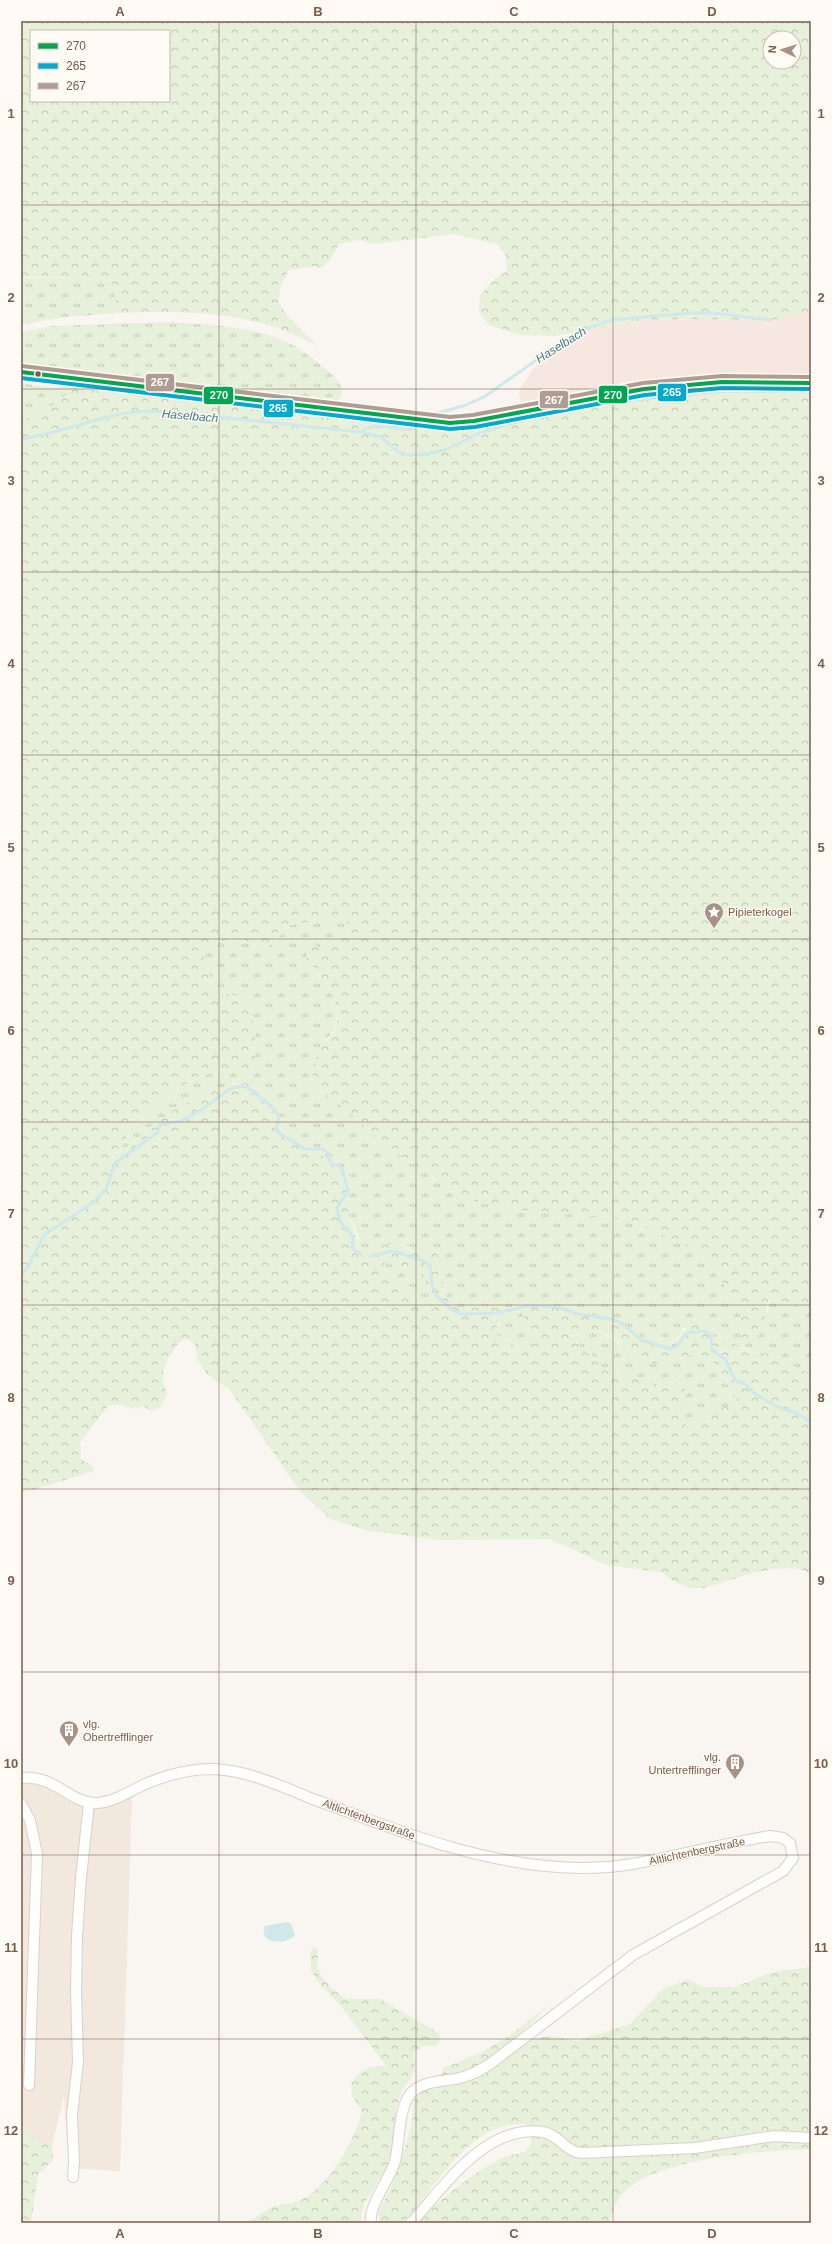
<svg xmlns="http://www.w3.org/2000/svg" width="832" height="2244" font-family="Arial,sans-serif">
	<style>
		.residential { fill: #f2e8de }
		.commercial { fill: #f6e8e1 }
		.grass { fill: url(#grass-tufts) }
		.forest { fill: url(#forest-crowns); fill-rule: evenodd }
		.water { fill: #d0e8ea }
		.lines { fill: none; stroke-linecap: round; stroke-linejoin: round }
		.stream { stroke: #d0e8ea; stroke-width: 3 }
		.street-casing { stroke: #d7d1cb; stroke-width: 12 }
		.primary-casing { stroke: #dad1cc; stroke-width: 18 }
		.street { stroke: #fefefd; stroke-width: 10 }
		.primary { stroke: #f3eee8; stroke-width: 16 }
		.bus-1-casing { stroke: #fffaf3; stroke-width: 7 }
		.bus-2-casing { stroke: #fffaf3; stroke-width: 7 }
		.bus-3-casing { stroke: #fffaf3; stroke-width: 7 }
		.bus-1 { stroke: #00a651; stroke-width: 4 }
		.bus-2 { stroke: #00a9ce; stroke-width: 4 }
		.bus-3 { stroke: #af9d94; stroke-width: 4 }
		.grid { fill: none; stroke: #7a5c4d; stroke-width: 1; stroke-opacity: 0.55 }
		.bus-dot { fill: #7a5c4d; stroke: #fffaf3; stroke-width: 1.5 }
		.labels { text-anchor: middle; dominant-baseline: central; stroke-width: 3; stroke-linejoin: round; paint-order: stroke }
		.poi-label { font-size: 11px; fill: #7a5c4d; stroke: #fffaf3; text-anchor: start }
		.street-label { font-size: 11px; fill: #7a5c4d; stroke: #fffaf3 }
		.water-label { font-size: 12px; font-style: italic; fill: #437c86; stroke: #fffaf3 }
		.line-badge { stroke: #fffaf3; stroke-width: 1.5 }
		.badge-label { font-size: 11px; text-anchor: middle; font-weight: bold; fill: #fff }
		.neatline { fill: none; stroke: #7a5c4d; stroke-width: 1.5 }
		.grid-label { font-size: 13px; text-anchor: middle; font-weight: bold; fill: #7a5c4d }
	</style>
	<defs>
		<pattern id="grass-tufts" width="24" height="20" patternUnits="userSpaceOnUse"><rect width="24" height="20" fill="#e7f0db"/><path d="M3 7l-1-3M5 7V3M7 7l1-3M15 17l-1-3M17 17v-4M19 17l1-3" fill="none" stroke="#c0c6b4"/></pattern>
		<pattern id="forest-crowns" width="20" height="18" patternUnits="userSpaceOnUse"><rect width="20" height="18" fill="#e7f0db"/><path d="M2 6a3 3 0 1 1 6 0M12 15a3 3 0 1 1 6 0" fill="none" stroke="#c0c6b4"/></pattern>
	</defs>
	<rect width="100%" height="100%" fill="#f9f5f0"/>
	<path class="residential" d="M 22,1773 L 44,1776 L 76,1792 L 99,1800 L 132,1797 L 120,2171 L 69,2168 L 64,2095 L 52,2146 L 39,2143 L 32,2140 L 27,2131 L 21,2130 Z"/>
	<path class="commercial" d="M 811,311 L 811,374 L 752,373 L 687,376 L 628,382 L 520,402 L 519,390 L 533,369 L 576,332 L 645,320 L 702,319 L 770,321 Z"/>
	<g class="grass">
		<path d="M 21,278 L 93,278 L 112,282 L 119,313 L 64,317 L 21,325 Z"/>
		<path d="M 170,322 C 208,325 249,325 284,341 C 300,347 313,359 327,370 C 338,379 347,388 338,402 L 31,368 L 21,363 L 21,332 L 53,326 Z"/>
		<path d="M 21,383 L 53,388 L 74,385 L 58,403 L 27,418 L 21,419 Z"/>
		<path d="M 346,918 L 347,923 L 329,951 L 323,951 L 307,961 C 325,978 345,1002 334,1029 C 331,1036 324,1040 322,1047 C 318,1059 316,1073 313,1086 L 336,1101 L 389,1148 L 439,1182 L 499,1208 L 610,1217 L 648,1228 L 687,1246 L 717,1270 L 723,1283 L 741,1311 L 740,1336 L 768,1311 L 769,1298 L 777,1299 L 811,1311 L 811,1374 L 757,1355 L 743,1347 L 725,1345 L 714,1340 L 711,1328 L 684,1327 C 680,1335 676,1344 666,1345 C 648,1347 627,1324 611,1319 C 601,1316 590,1317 580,1314 C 564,1311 533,1297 518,1307 L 536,1331 L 536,1340 L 525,1350 C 513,1346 500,1343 495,1331 L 501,1323 L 485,1306 L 461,1311 C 444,1300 441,1287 441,1267 L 402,1245 L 365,1258 C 359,1250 360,1246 358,1237 C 354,1220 339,1205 350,1187 L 348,1177 L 327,1159 L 290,1139 L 282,1131 L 265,1096 L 258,1088 L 235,1083 L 197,1098 L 160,1120 L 119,1153 C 131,1121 181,1081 214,1072 C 228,1068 242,1069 256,1068 L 231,994 L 210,995 L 209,971 L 200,944 L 219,942 L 240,936 L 255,947 L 274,944 L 288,925 Z"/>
		<path d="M 384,1263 L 415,1268 L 423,1273 L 434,1309 C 416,1310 414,1297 402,1287 C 393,1279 383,1277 384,1263 Z"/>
		<path d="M 597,1330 L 616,1341 L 622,1349 L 681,1359 C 692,1354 699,1354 710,1357 L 737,1399 L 736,1405 L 716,1409 L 691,1430 L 685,1425 L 679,1414 L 684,1406 L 670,1385 L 659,1390 L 646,1379 L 600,1367 L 590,1352 L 581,1348 L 572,1335 Z"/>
	</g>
	<g class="forest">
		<path d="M 21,21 L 811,21 L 811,311 L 770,321 L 702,319 L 645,320 L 555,336 L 521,335 L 489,325 L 479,311 L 480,296 L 493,280 L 507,271 L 506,256 L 497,244 L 454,234 L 374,244 L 358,240 L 339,244 L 329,262 L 321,268 L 314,266 L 289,270 L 281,285 L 278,302 L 288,316 L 317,346 C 256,311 187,310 119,313 L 112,282 L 93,278 L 21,277 ZM 31,31 L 169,31 L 169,101 L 31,101 ZM 770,38 L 794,38 L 794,62 L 770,62 Z"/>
		<path d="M 74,385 L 394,423 L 732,389 L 811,390 L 811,1311 L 777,1299 L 769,1298 C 764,1317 766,1324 755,1341 L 746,1342 L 740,1336 L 741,1311 L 723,1283 L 717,1270 L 687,1246 L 648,1228 L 610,1217 L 499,1208 L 462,1197 L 389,1148 L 336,1101 L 313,1086 C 311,1075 317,1055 322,1045 C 324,1041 329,1039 331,1036 C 349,1009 326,979 307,961 L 307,952 L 312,942 L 323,951 L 329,951 L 347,923 L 346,918 L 288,925 C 271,949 266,956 240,936 L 219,942 L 200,944 L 209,971 L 210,995 L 231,994 L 248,1001 L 255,1030 L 256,1069 C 242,1069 227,1068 213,1072 C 181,1081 131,1120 119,1152 C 133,1144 145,1129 159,1120 C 178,1107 237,1071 258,1088 C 274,1101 273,1127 290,1139 C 296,1143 303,1145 309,1148 C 324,1156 343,1168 351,1182 C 349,1189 346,1194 346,1201 C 346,1207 361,1253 364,1257 C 379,1242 395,1240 412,1252 L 418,1248 L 433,1249 C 452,1270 430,1291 461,1310 L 485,1306 L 502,1309 L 504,1314 L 495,1331 C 500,1343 513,1346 525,1350 L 536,1340 C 535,1327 523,1319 518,1307 C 536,1297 562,1310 580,1314 C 590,1317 601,1316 610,1319 C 626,1324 654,1351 671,1344 C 680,1341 684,1328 691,1321 L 702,1322 L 711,1328 L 714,1340 L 725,1345 L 733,1343 L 757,1355 L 766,1353 L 811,1374 L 811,1574 C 785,1558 733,1580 704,1588 L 691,1588 L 678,1584 L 661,1572 L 607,1565 L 550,1539 L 438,1540 L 365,1530 L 330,1519 L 300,1491 L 229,1389 L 207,1374 L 197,1359 L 195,1344 L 185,1338 C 175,1344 164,1363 163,1375 C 162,1382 165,1387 167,1393 L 161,1407 L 151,1411 L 143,1406 L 136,1409 L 117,1404 L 108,1406 L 80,1442 L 81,1459 L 94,1467 L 92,1472 L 21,1493 L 21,419 L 27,418 L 58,403 ZM 384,1263 L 415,1268 L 423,1273 L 434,1309 C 416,1310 414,1297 402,1287 C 393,1279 383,1277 384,1263 ZM 597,1330 C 603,1333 610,1335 616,1340 C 626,1350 628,1361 643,1363 C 667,1366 688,1351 710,1357 L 737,1399 L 736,1405 L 716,1409 L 691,1430 L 685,1425 L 679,1414 L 684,1406 L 686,1390 L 679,1383 L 670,1385 L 659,1390 L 646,1379 L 600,1367 L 590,1352 L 581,1348 L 572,1336 Z"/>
		<path d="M 313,1946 L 318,1950 L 317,1964 L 321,1976 L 331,1988 L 346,1999 L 380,1999 L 439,2033 L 440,2039 L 437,2045 L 423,2046 L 414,2052 L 415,2070 L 411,2079 L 402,2089 L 396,2109 L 393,2143 L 387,2167 L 364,2204 L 361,2215 L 362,2223 L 244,2223 C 255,2219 260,2214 270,2208 C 280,2203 293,2204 303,2199 C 329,2185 356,2139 362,2111 L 352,2096 L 351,2084 C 362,2067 368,2067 386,2066 L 340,2005 L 319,1983 L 311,1971 L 310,1955 Z"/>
		<path d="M 811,1967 L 811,2149 C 762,2151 669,2157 630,2187 C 617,2196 613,2209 609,2223 L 417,2223 C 442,2198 469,2175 500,2159 C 508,2155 516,2155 524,2152 C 531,2148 532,2141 532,2133 L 524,2124 C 477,2122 447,2169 420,2202 C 415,2209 409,2217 402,2223 L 380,2223 L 378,2212 L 390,2190 L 404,2151 L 412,2122 L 414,2100 L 424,2089 L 437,2083 L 444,2068 L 482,2052 L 509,2036 L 542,2010 L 548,2006 L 509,2045 L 515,2049 L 532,2039 L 550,2036 L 577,2041 L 630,2024 L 663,1989 L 688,1979 L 703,1987 L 735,1987 L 773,1972 Z"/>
		<path d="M 21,2130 L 27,2131 C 34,2142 40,2143 52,2146 L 53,2160 L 38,2174 L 31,2223 L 21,2223 Z"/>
	</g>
	<path class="water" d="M 287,1922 L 291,1924 L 295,1935 C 287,1946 257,1944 265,1926 Z"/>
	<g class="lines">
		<g class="stream">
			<path d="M 626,401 L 726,391 L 811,392"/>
			<path d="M 435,414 L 466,405 L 484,397 L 565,340 L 581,331 L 611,320 L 690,313 L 714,313 L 770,320"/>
			<path d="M 361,432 C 377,419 396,432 414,429"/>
			<path d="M 21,439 C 63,433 102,414 144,411 C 153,411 163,412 172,412 L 361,432 L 381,437 L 397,451 L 409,455 L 426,454 L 445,450 L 482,432 L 505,425 L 538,417"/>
			<path d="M 371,1256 L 394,1251 L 423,1261 L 430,1265 L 432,1285 L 436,1295 L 452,1310 L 461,1314 L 498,1313 L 527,1306 L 558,1307 L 577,1314 L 611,1319 L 623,1324 L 641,1340 L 670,1349 L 677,1346 L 687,1333 L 704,1331 L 711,1336 L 712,1350 L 725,1359 L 735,1380 L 745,1384 L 755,1394 L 772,1404"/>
			<path d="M 21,1275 L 28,1267 L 44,1235 L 94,1202 L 106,1189 L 115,1163 L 157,1133 L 160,1125 L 181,1121 L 203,1109 L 230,1089 L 241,1086 L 248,1088 L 255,1093 L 272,1107 L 279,1116 L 276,1131 L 305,1149 L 322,1149 L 327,1152 L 331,1164 L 338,1165 L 343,1171 L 348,1191 L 337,1208 C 340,1227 342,1223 353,1237 L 352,1249 L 361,1254"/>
			<path d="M 774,1405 L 798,1414 L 811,1422"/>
		</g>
		<g class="street-casing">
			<g id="street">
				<path d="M 21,1778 C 55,1774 70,1804 97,1803 C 113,1802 127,1793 141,1786 C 163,1776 188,1769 212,1769 C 247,1770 281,1786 313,1799 C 360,1816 406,1835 454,1848 C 511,1864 573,1874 632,1864 C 678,1856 724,1843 770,1836 L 783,1838 L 790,1843 L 793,1858 L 783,1871 L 633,1955 L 490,2064 C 481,2070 471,2075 460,2078 C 443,2082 427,2080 413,2091 C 398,2104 400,2142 395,2161 C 390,2179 368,2206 371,2223"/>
				<path d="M 21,1804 L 30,1820 L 37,1854 L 29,2085"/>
				<path d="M 73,2177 L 74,2161 L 72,2115 L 78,2062 L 76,1990 L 77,1936 L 81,1878 L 89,1803"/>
				<path d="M 411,2223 C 445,2186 485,2124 543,2132 C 560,2135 565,2152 582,2153 L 695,2148 L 774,2136 L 811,2138"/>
			</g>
		</g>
		<g class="primary-casing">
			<path id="primary" d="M 21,372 L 450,423 L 474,421 L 644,389 L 722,382 L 811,383"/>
		</g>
		<use href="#street" class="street"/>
		<use href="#primary" class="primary"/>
		<g class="bus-1-casing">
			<path id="bus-1" d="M 21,372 L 450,423 L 474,421 L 644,389 L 722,382 L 811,383"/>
		</g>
		<g class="bus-2-casing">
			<path id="bus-2" d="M 21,378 L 450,429 L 475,427 L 645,395 L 722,388 L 811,389"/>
		</g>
		<g class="bus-3-casing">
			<path id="bus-3" d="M 22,366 L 450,417 L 473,415 L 643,383 L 722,376 L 811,377"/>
		</g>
		<use href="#bus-1" class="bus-1"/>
		<use href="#bus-2" class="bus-2"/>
		<use href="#bus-3" class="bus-3"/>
	</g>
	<path class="grid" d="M 219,21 L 219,2223M 416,21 L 416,2223M 613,21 L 613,2223M 21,205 L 811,205M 21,389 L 811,389M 21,572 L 811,572M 21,755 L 811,755M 21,939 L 811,939M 21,1122 L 811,1122M 21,1305 L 811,1305M 21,1489 L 811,1489M 21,1672 L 811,1672M 21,1855 L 811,1855M 21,2039 L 811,2039"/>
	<defs>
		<g id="sight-pin" transform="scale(1)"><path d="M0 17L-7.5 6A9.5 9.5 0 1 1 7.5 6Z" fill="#a69286" stroke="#fffaf3"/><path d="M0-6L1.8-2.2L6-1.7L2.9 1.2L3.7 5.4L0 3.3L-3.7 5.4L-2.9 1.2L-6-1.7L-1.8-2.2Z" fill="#fff"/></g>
		<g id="building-pin" transform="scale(1)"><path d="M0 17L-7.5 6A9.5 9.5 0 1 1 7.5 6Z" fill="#a69286" stroke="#fffaf3"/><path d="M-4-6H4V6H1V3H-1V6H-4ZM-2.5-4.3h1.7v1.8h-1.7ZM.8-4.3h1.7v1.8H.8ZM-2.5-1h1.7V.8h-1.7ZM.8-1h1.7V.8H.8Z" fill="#fff"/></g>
	</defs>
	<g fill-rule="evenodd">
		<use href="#sight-pin" x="714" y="912"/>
		<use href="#building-pin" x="69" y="1730"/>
		<use href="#building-pin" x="735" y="1763"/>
	</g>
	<circle class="bus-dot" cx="38" cy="374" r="3.5"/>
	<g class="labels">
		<g class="poi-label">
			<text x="728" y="912">Pipieterkogel</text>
			<text x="83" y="1724">vlg.<tspan x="83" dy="13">Obertrefflinger</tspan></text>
			<text x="721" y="1757" text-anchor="end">vlg.<tspan x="721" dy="13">Untertrefflinger</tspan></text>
		</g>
		<g class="street-label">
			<text transform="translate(369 1819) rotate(20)">Altlichtenbergstraße</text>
			<text transform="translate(697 1851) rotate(-12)">Altlichtenbergstraße</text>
		</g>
		<g class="water-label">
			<text transform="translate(561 345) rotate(-32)">Haselbach</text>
			<text transform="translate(190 416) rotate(5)">Haselbach</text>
		</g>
	</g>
	<g class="line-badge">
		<rect x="145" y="373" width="30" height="19" rx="4" fill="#af9d94"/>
		<rect x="657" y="383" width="30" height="19" rx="4" fill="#00a9ce"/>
		<rect x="598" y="385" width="30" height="19" rx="4" fill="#00a651"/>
		<rect x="203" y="386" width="31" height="19" rx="4" fill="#00a651"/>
		<rect x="539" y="390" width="30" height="19" rx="4" fill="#af9d94"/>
		<rect x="263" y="399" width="31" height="19" rx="4" fill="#00a9ce"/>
	</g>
	<g class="badge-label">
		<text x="160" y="386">267</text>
		<text x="672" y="396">265</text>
		<text x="613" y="399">270</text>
		<text x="219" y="399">270</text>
		<text x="554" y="404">267</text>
		<text x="278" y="412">265</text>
	</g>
	<rect width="832" height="2244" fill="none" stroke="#fffaf3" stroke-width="44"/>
	<rect x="30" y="30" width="140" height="72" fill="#fffaf3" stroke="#cabbb1"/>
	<rect x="38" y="43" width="20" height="6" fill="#00a651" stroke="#cabbb1"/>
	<text x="66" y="50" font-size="12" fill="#7a5c4d">270</text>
	<rect x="38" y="63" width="20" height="6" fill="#00a9ce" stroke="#cabbb1"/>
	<text x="66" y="70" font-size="12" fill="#7a5c4d">265</text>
	<rect x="38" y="83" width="20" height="6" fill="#af9d94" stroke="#cabbb1"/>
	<text x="66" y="90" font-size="12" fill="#7a5c4d">267</text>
	<g transform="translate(782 50) rotate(274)"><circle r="19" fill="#fffaf3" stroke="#cabbb1"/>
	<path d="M0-3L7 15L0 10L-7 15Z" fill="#a69286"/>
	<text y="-6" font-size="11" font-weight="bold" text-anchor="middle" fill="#7a5c4d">N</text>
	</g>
	<rect x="22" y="22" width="788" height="2200" class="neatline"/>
	<g class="grid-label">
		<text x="120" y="16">A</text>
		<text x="318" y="16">B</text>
		<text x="514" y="16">C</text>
		<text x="712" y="16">D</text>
		<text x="11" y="118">1</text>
		<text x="821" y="118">1</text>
		<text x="11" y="302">2</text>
		<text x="821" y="302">2</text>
		<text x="11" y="485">3</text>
		<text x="821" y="485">3</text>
		<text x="11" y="668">4</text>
		<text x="821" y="668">4</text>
		<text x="11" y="852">5</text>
		<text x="821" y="852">5</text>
		<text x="11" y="1035">6</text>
		<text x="821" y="1035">6</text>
		<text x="11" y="1218">7</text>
		<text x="821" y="1218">7</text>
		<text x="11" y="1402">8</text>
		<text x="821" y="1402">8</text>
		<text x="11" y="1585">9</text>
		<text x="821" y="1585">9</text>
		<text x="11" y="1768">10</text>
		<text x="821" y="1768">10</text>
		<text x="11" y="1952">11</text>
		<text x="821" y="1952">11</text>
		<text x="11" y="2135">12</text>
		<text x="821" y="2135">12</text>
		<text x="120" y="2238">A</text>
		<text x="318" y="2238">B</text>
		<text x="514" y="2238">C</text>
		<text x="712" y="2238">D</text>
	</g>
</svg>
